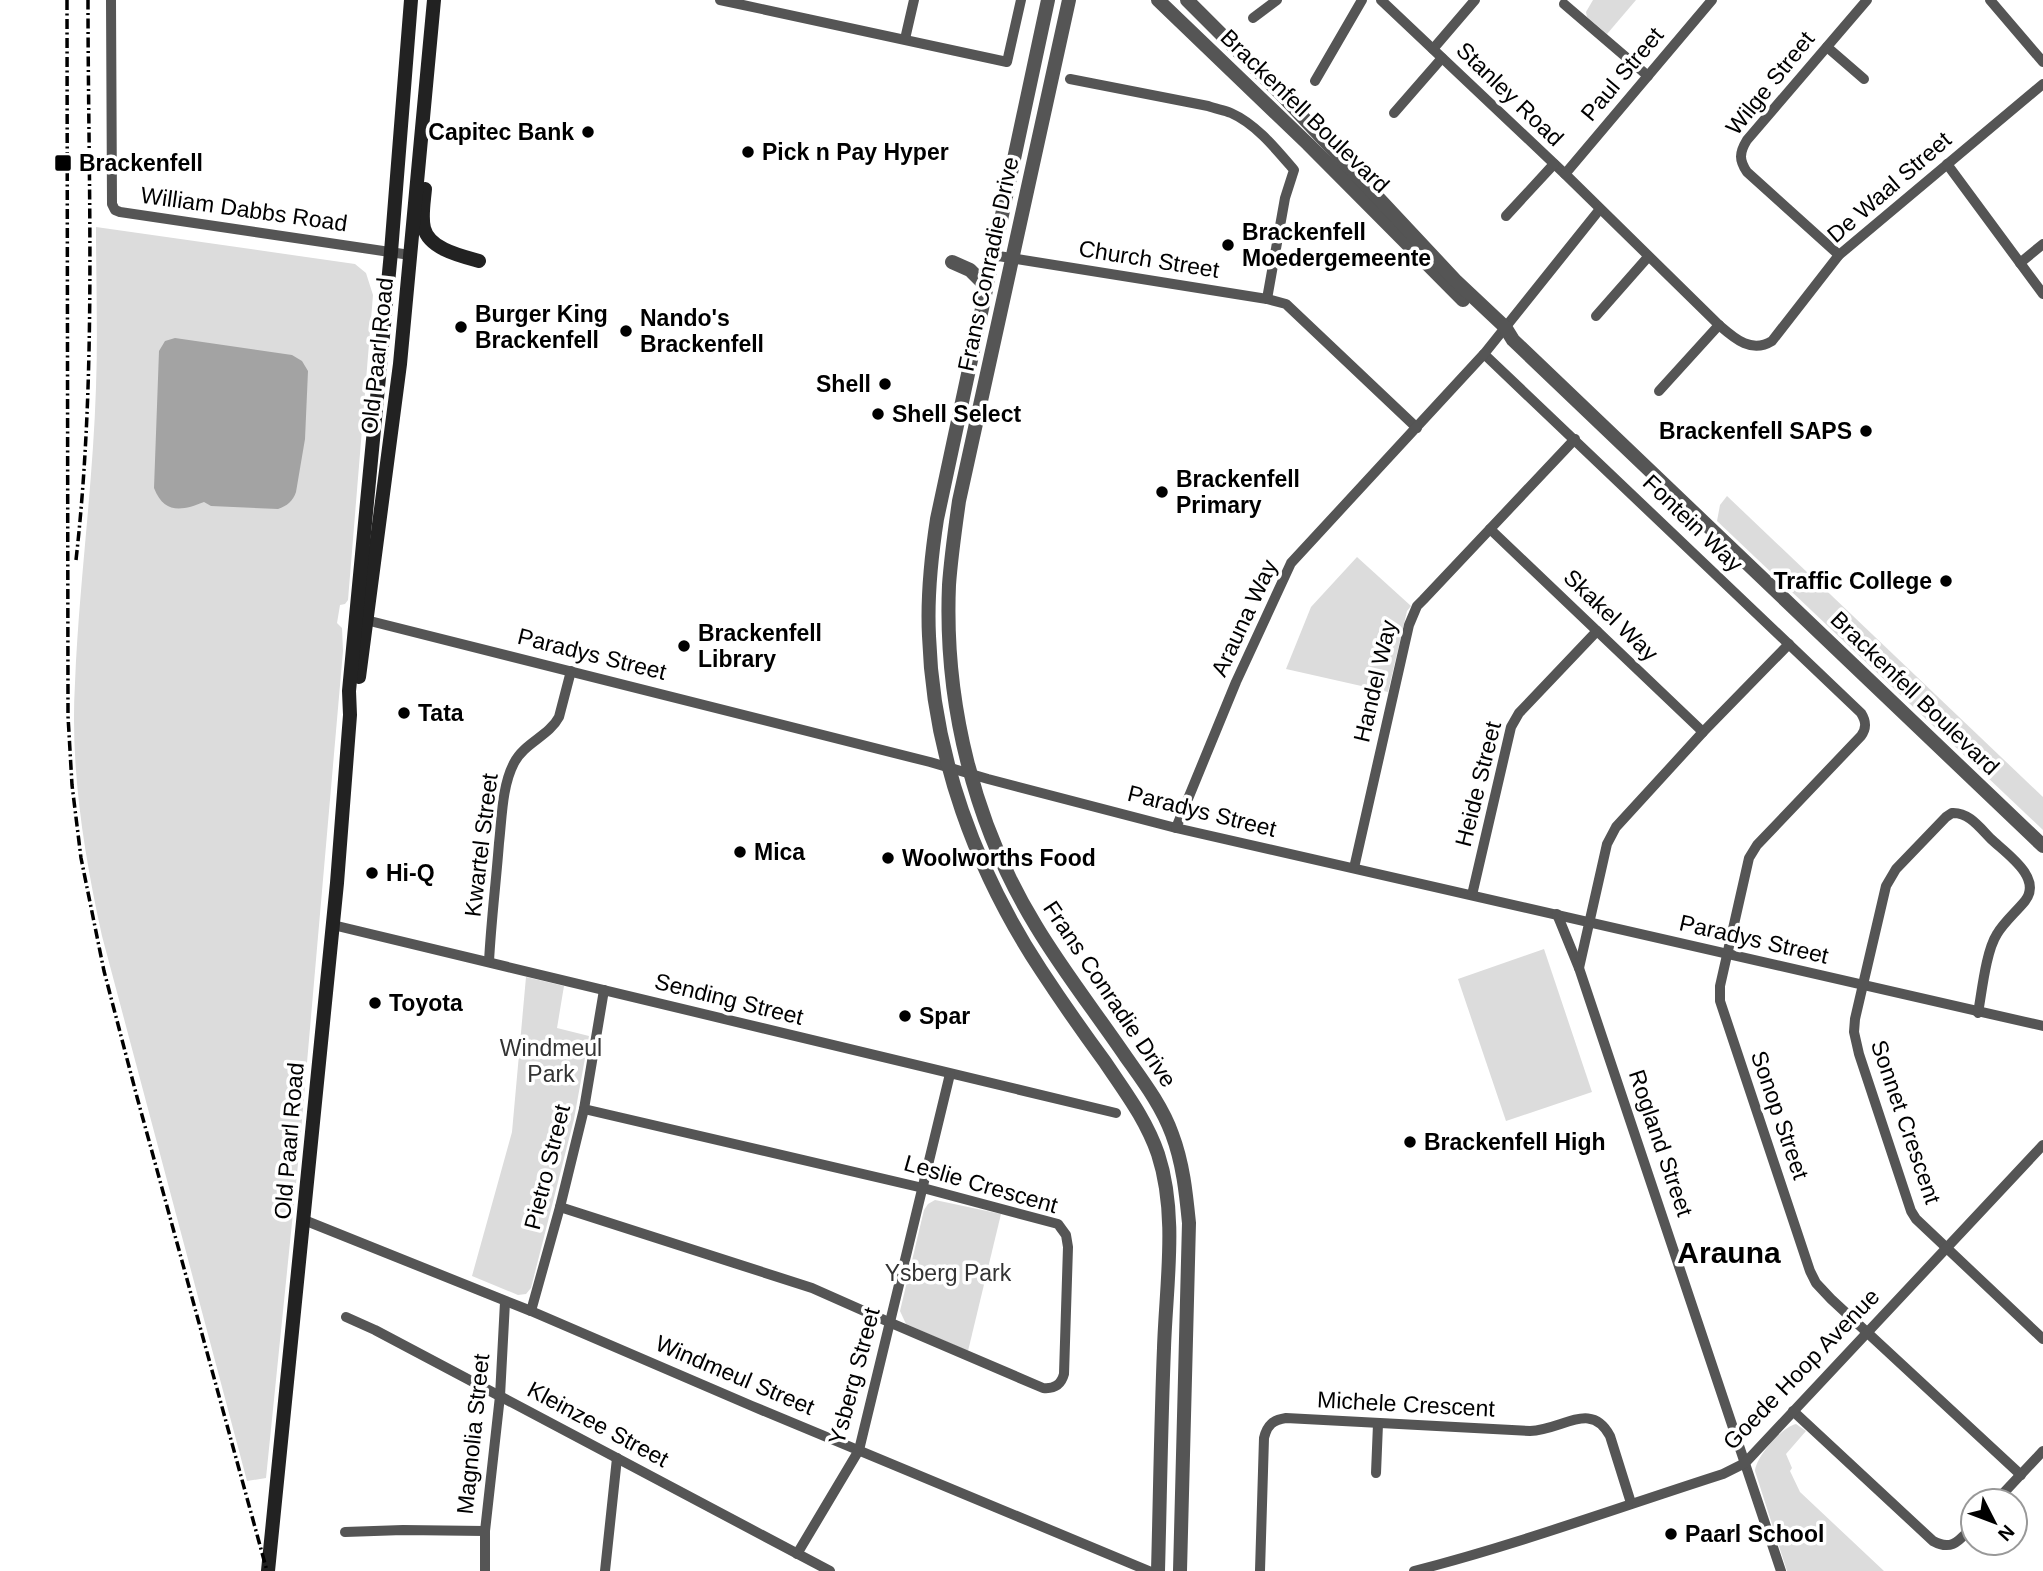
<svg xmlns="http://www.w3.org/2000/svg" width="2043" height="1571" font-family="Helvetica,sans-serif">
	<style>
		.green { fill: #dcdcdc }
		.water { fill: #a3a3a3 }
		.lines { fill: none; stroke-linecap: round; stroke-linejoin: round }
		.minor { stroke: #555; stroke-width: 10 }
		.tertiary { stroke: #555; stroke-width: 14 }
		.secondary { stroke: #222; stroke-width: 14 }
		.rail { stroke: #000; stroke-width: 3.5; stroke-dasharray: 10 3.5 2 3.5; stroke-linecap: butt }
		.poi-dot { fill: #000; stroke: #fff; stroke-width: 2.5 }
		.labels { text-anchor: middle; dominant-baseline: central; stroke-width: 7; stroke-linejoin: round; paint-order: stroke }
		.street-label { font-size: 23px; fill: #000; stroke: #fff }
		.poi-label { font-size: 23px; font-weight: bold; fill: #000; stroke: #fff; text-anchor: start }
		.park-label { font-size: 23px; fill: #333; stroke: #fff }
		.district-label { font-size: 30px; font-weight: bold; fill: #000; stroke: #fff }
	</style>
	<rect width="100%" height="100%" fill="#fff"/>
	<g class="green">
		<path d="M 1593,0 L 1636,0 L 1607,34 L 1587,17 L 1586,12 Z"/>
		<path d="M 96,227 L 355,264 L 366,273 L 373,295 L 348,600 L 345,604 L 340,605 L 337,623 L 342,628 L 343,651 L 299,1154 L 266,1478 L 247,1481 L 102,936 C 84,854 70,768 75,683 C 79,584 93,486 96,387 C 98,334 96,280 96,227 Z"/>
		<path d="M 1727,496 L 2043,797 L 2043,830 L 1717,521 L 1720,505 Z"/>
		<path d="M 1357,557 L 1411,606 L 1407,611 L 1388,692 L 1286,669 L 1311,607 Z"/>
		<path d="M 1544,949 L 1592,1092 L 1506,1121 L 1458,979 Z"/>
		<path d="M 526,977 L 564,986 L 557,1028 L 589,1036 L 574,1119 L 531,1288 L 526,1294 L 518,1295 L 472,1276 L 512,1132 Z"/>
		<path d="M 935,1200 L 1001,1214 L 968,1351 L 906,1324 L 900,1311 L 924,1210 L 928,1204 Z"/>
		<path d="M 1796,1424 L 1806,1431 L 1786,1454 L 1792,1468 L 1790,1471 L 1800,1492 L 1884,1571 L 1787,1571 L 1755,1471 C 1756,1457 1782,1427 1796,1424 Z"/>
	</g>
	<path class="water" d="M 175,338 L 292,355 L 302,361 L 308,371 L 305,439 L 296,492 C 293,501 287,506 278,509 L 211,506 L 204,502 C 182,511 164,514 154,488 L 159,351 L 165,341 Z"/>
	<g class="lines">
		<g class="minor">
			<path d="M 111,0 L 112,204 L 115,210 L 120,212 L 410,255"/>
			<path d="M 720,0 L 1007,62 L 1021,0"/>
			<path d="M 1381,0 L 1565,174 L 1719,325 C 1734,338 1751,354 1772,341 L 1839,255 L 2043,84"/>
			<path d="M 1990,0 L 2043,62"/>
			<path d="M 1564,4 L 1648,76"/>
			<path d="M 1253,18 L 1277,0"/>
			<path d="M 905,39 L 914,0"/>
			<path d="M 1827,47 L 1864,79"/>
			<path d="M 1433,49 L 1475,0"/>
			<path d="M 1070,79 L 1208,106 C 1216,109 1224,110 1231,113 C 1256,124 1276,149 1294,170 L 1285,198 L 1267,299"/>
			<path d="M 1315,81 L 1362,0"/>
			<path d="M 1394,113 L 1442,58"/>
			<path d="M 1947,164 L 2043,294"/>
			<path d="M 1565,174 L 1712,0"/>
			<path d="M 1506,216 L 1554,164"/>
			<path d="M 992,255 L 1267,299 L 1286,304 L 1417,428"/>
			<path d="M 1839,255 L 1747,172 C 1739,160 1739,153 1747,140 L 1867,0"/>
			<path d="M 2020,263 L 2043,244"/>
			<path d="M 1596,316 L 1648,257"/>
			<path d="M 1484,354 L 1861,713 C 1866,721 1867,728 1861,736 L 1757,845 L 1749,858 L 1720,986 L 1720,1001 L 1810,1271 L 1816,1283 L 1831,1299 L 2021,1475"/>
			<path d="M 1659,391 L 1719,325"/>
			<path d="M 1490,529 L 1703,732"/>
			<path d="M 362,619 L 930,762 L 988,779 L 1176,828 L 2043,1026"/>
			<path d="M 1176,828 L 1236,682 L 1291,563 L 1484,354 L 1600,209"/>
			<path d="M 1354,868 L 1409,625 L 1417,606 L 1423,600 L 1575,439"/>
			<path d="M 1472,895 L 1511,727 L 1519,713 L 1597,631"/>
			<path d="M 1557,914 L 1579,968 L 1781,1571"/>
			<path d="M 333,925 L 1116,1113"/>
			<path d="M 489,962 C 491,922 496,883 499,843 C 502,817 502,786 514,763 C 524,743 549,736 559,717 L 571,671"/>
			<path d="M 1579,968 L 1607,844 L 1616,827 L 1703,732 L 1789,644"/>
			<path d="M 1978,1013 C 1982,991 1986,951 1997,934 C 2004,922 2016,912 2025,901 C 2043,878 2007,854 1991,839 C 1980,828 1969,812 1952,813 L 1946,817 L 1896,869 L 1886,886 L 1855,1019 L 1854,1032 L 1859,1054 L 1911,1211 L 1916,1219 L 2043,1339"/>
			<path d="M 560,1207 L 812,1288 L 891,1323 L 1043,1388 C 1054,1389 1061,1385 1064,1374 L 1068,1247 L 1066,1235 L 1058,1224 L 923,1188 L 584,1109"/>
			<path d="M 304,1220 L 531,1311 L 752,1406 L 1149,1571"/>
			<path d="M 531,1311 L 560,1207 L 584,1109 L 604,990"/>
			<path d="M 346,1317 L 375,1330 L 830,1571"/>
			<path d="M 1793,1411 L 1933,1541 C 1953,1552 1960,1539 1973,1526"/>
			<path d="M 1376,1473 L 1378,1424"/>
			<path d="M 1996,1501 L 2043,1451"/>
			<path d="M 345,1532 L 403,1530 L 485,1531"/>
			<path d="M 797,1554 L 859,1450 L 950,1074"/>
			<path d="M 485,1571 L 485,1531 L 500,1396 L 505,1302"/>
			<path d="M 605,1571 L 617,1458"/>
			<path d="M 1260,1571 L 1264,1438 C 1267,1425 1273,1420 1286,1418 L 1530,1431 C 1563,1430 1591,1400 1610,1436 L 1631,1503"/>
			<path d="M 1414,1571 C 1519,1544 1620,1507 1723,1474 L 1745,1463 L 2043,1145"/>
		</g>
		<g class="tertiary">
			<path d="M 1048,0 L 937,519 C 931,558 927,597 929,636 C 933,756 976,871 1041,970 C 1062,1002 1083,1032 1105,1062 C 1125,1092 1146,1119 1158,1154 C 1178,1215 1166,1285 1164,1348 C 1161,1422 1160,1497 1158,1571"/>
			<path d="M 1069,0 L 959,501 C 955,529 951,557 949,585 C 944,703 974,825 1036,926 C 1063,971 1096,1013 1126,1057 C 1143,1081 1162,1106 1172,1134 C 1183,1163 1186,1193 1189,1223 L 1180,1571"/>
			<path d="M 1158,0 L 1308,144 L 1463,300"/>
			<path d="M 1187,0 L 1281,94 L 1455,280 L 1505,327 L 1513,340 L 2043,846"/>
			<path d="M 952,262 L 970,270 L 986,286"/>
		</g>
		<g class="secondary">
			<path d="M 425,189 C 424,201 421,217 424,228 C 429,249 461,256 479,261"/>
			<path d="M 359,677 L 400,364 L 434,0"/>
			<path d="M 268,1571 L 337,883 L 350,715 L 349,691 L 356,617 L 391,252 L 411,0"/>
		</g>
		<g class="rail">
			<path d="M 67,0 L 68,716 L 72,785 L 81,858 L 104,971 L 137,1097 L 267,1571"/>
			<path d="M 76,560 C 97,374 88,186 88,0"/>
		</g>
	</g>
	<g class="poi-dot">
		<circle cx="588" cy="132" r="7"/>
		<circle cx="748" cy="152" r="7"/>
		<rect x="54" y="154" width="18" height="18" rx="3.5"/>
		<circle cx="1228" cy="245" r="7"/>
		<circle cx="461" cy="327" r="7"/>
		<circle cx="626" cy="331" r="7"/>
		<circle cx="885" cy="384" r="7"/>
		<circle cx="878" cy="414" r="7"/>
		<circle cx="1866" cy="431" r="7"/>
		<circle cx="1162" cy="492" r="7"/>
		<circle cx="1946" cy="581" r="7"/>
		<circle cx="684" cy="646" r="7"/>
		<circle cx="404" cy="713" r="7"/>
		<circle cx="740" cy="852" r="7"/>
		<circle cx="888" cy="858" r="7"/>
		<circle cx="372" cy="873" r="7"/>
		<circle cx="375" cy="1003" r="7"/>
		<circle cx="905" cy="1016" r="7"/>
		<circle cx="1410" cy="1142" r="7"/>
		<circle cx="1671" cy="1534" r="7"/>
	</g>
	<g class="labels">
		<g class="street-label">
			<text transform="translate(1622 74) rotate(-50)">Paul Street</text>
			<text transform="translate(1770 83) rotate(-51)">Wilge Street</text>
			<text transform="translate(1510 94) rotate(44)">Stanley Road</text>
			<text transform="translate(1305 111) rotate(44)">Brackenfell Boulevard</text>
			<text transform="translate(1889 187) rotate(-41)">De Waal Street</text>
			<text transform="translate(244 209) rotate(8)">William Dabbs Road</text>
			<text transform="translate(1149 259) rotate(9)">Church Street</text>
			<text transform="translate(988 264) rotate(-78)">Frans Conradie Drive</text>
			<text transform="translate(377 356) rotate(-84)">Old Paarl Road</text>
			<text transform="translate(1693 523) rotate(44)">Fontein Way</text>
			<text transform="translate(1611 615) rotate(44)">Skakel Way</text>
			<text transform="translate(1244 618) rotate(-65)">Arauna Way</text>
			<text transform="translate(592 654) rotate(14)">Paradys Street</text>
			<text transform="translate(1375 681) rotate(-77)">Handel Way</text>
			<text transform="translate(1915 693) rotate(44)">Brackenfell Boulevard</text>
			<text transform="translate(1478 784) rotate(-76)">Heide Street</text>
			<text transform="translate(1202 811) rotate(14)">Paradys Street</text>
			<text transform="translate(481 845) rotate(-83)">Kwartel Street</text>
			<text transform="translate(1754 939) rotate(13)">Paradys Street</text>
			<text transform="translate(1110 994) rotate(56)">Frans Conradie Drive</text>
			<text transform="translate(729 999) rotate(14)">Sending Street</text>
			<text transform="translate(1780 1115) rotate(71)">Sonop Street</text>
			<text transform="translate(1906 1122) rotate(71)">Sonnet Crescent</text>
			<text transform="translate(289 1141) rotate(-85)">Old Paarl Road</text>
			<text transform="translate(1661 1143) rotate(71)">Rogland Street</text>
			<text transform="translate(547 1167) rotate(-76)">Pietro Street</text>
			<text transform="translate(981 1184) rotate(16)">Leslie Crescent</text>
			<text transform="translate(1801 1369) rotate(-46)">Goede Hoop Avenue</text>
			<text transform="translate(735 1375) rotate(23)">Windmeul Street</text>
			<text transform="translate(854 1376) rotate(-75)">Ysberg Street</text>
			<text transform="translate(1406 1404) rotate(3)">Michele Crescent</text>
			<text transform="translate(598 1424) rotate(28)">Kleinzee Street</text>
			<text transform="translate(473 1434) rotate(-84)">Magnolia Street</text>
		</g>
		<g class="poi-label">
			<text x="574" y="132" text-anchor="end">Capitec Bank</text>
			<text x="762" y="152">Pick n Pay Hyper</text>
			<text x="79" y="163">Brackenfell</text>
			<text x="1242" y="232">Brackenfell<tspan x="1242" dy="26">Moedergemeente</tspan></text>
			<text x="475" y="314">Burger King<tspan x="475" dy="26">Brackenfell</tspan></text>
			<text x="640" y="318">Nando's<tspan x="640" dy="26">Brackenfell</tspan></text>
			<text x="871" y="384" text-anchor="end">Shell</text>
			<text x="892" y="414">Shell Select</text>
			<text x="1852" y="431" text-anchor="end">Brackenfell SAPS</text>
			<text x="1176" y="479">Brackenfell<tspan x="1176" dy="26">Primary</tspan></text>
			<text x="1932" y="581" text-anchor="end">Traffic College</text>
			<text x="698" y="633">Brackenfell<tspan x="698" dy="26">Library</tspan></text>
			<text x="418" y="713">Tata</text>
			<text x="754" y="852">Mica</text>
			<text x="902" y="858">Woolworths Food</text>
			<text x="386" y="873">Hi-Q</text>
			<text x="389" y="1003">Toyota</text>
			<text x="919" y="1016">Spar</text>
			<text x="1424" y="1142">Brackenfell High</text>
			<text x="1685" y="1534">Paarl School</text>
		</g>
		<g class="park-label">
			<text x="551" y="1048">Windmeul<tspan x="551" dy="26">Park</tspan></text>
			<text x="948" y="1273">Ysberg Park</text>
		</g>
		<g class="district-label">
			<text x="1729" y="1252">Arauna</text>
		</g>
	</g>
	<g transform="translate(1994 1522) rotate(132)"><circle r="33" fill="#ffffff" stroke="#999999" stroke-width="2"/>
	<path d="M0-5L12 26L0 18L-12 26Z" fill="#000000"/>
	<text y="-10" font-size="19" font-weight="bold" text-anchor="middle" fill="#000000">N</text>
	</g>
</svg>
